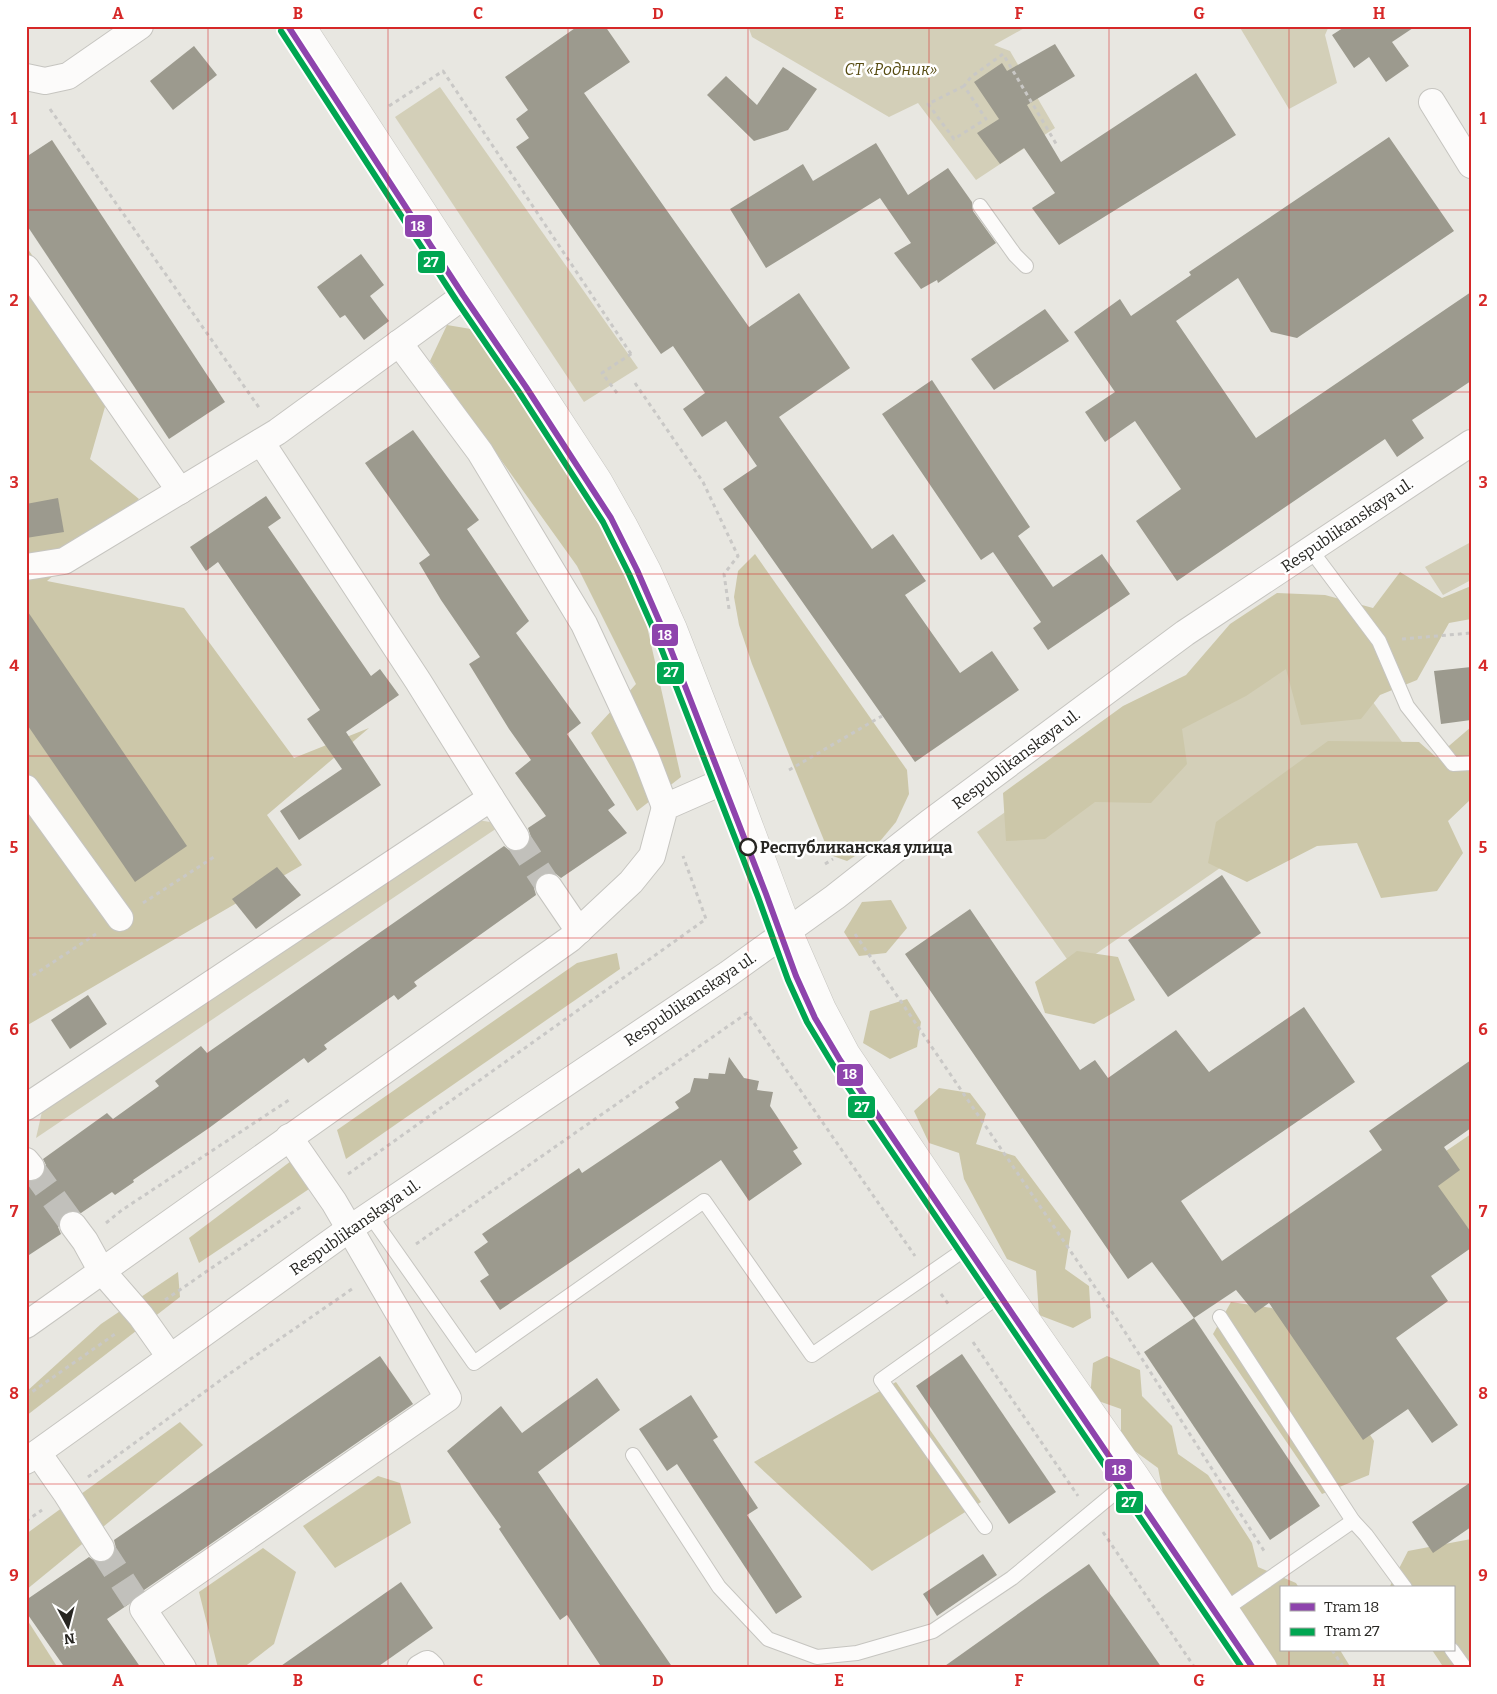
<svg xmlns="http://www.w3.org/2000/svg" width="1497" height="1694" font-family="Bitter,serif">
	<style>
		.green { fill: #d3cfb8 }
		.forest { fill: #ccc7a9 }
		.building { fill: #9c9a8e }
		.lines { fill: none; stroke-linecap: round; stroke-linejoin: round }
		.minor-tunnel { stroke: #c1c0bb; stroke-width: 26; stroke-dasharray: 26 13; stroke-linecap: butt }
		.service-casing { stroke: #c6c5c0; stroke-width: 16 }
		.minor-casing { stroke: #c6c5c0; stroke-width: 28 }
		.tertiary-casing { stroke: #c6c5c0; stroke-width: 29 }
		.path { stroke: #c9c8c6; stroke-width: 3; stroke-dasharray: 4 4; stroke-linecap: butt }
		.service { stroke: #fcfbfa; stroke-width: 14 }
		.minor { stroke: #fcfbfa; stroke-width: 26 }
		.tertiary { stroke: #fcfbfa; stroke-width: 28 }
		.tram-1-casing { stroke: #fff; stroke-width: 10 }
		.tram-2-casing { stroke: #fff; stroke-width: 10 }
		.tram-1 { stroke: #8e44ad; stroke-width: 6 }
		.tram-2 { stroke: #00a651; stroke-width: 6 }
		.grid { fill: none; stroke: #d62828; stroke-width: 1; stroke-opacity: 0.55 }
		.stop-dot { fill: #fff; stroke: #272622; stroke-width: 2.5 }
		.labels { text-anchor: middle; dominant-baseline: central; stroke-width: 5; stroke-linejoin: round; paint-order: stroke }
		.park-label { font-size: 16px; font-style: italic; fill: #574c12; stroke: #fff }
		.street-label { font-size: 16px; fill: #272622; stroke: #fff }
		.stop-label { font-size: 16px; font-weight: bold; fill: #272622; stroke: #fff; text-anchor: start }
		.line-badge { stroke: #fff; stroke-width: 2 }
		.badge-label { font-size: 14px; text-anchor: middle; font-weight: bold; fill: #fff }
		.neatline { fill: none; stroke: #d62828; stroke-width: 2 }
		.grid-label { font-size: 16px; text-anchor: middle; font-weight: bold; fill: #d62828 }
	</style>
	<rect width="100%" height="100%" fill="#e8e7e1"/>
	<g class="green">
		<path d="M 748,26 L 1028,26 L 994,45 L 1010,51 L 1055,128 L 976,180 L 918,103 L 889,117 L 752,37 Z"/>
		<path d="M 1239,26 L 1329,26 L 1325,35 L 1337,83 L 1289,109 Z"/>
		<path d="M 440,87 L 638,368 L 584,402 L 395,117 Z"/>
		<path d="M 1471,542 L 1471,580 L 1443,595 L 1425,567 Z"/>
		<path d="M 1301,603 L 1402,742 L 1074,969 L 977,832 Z"/>
		<path d="M 471,819 L 503,824 L 36,1138 L 43,1107 Z"/>
	</g>
	<g class="forest">
		<path d="M 26,246 L 113,379 L 90,459 L 139,499 L 47,581 L 184,608 L 294,758 L 369,728 L 267,815 L 302,865 L 26,1026 Z"/>
		<path d="M 447,325 L 477,330 L 584,489 L 644,613 L 681,777 L 637,811 L 591,733 L 636,684 L 577,566 L 430,361 Z"/>
		<path d="M 755,554 L 907,770 L 909,794 L 896,822 L 881,840 L 847,861 L 830,855 L 752,664 L 739,625 L 734,597 L 738,571 Z"/>
		<path d="M 1400,572 L 1442,598 L 1471,586 L 1471,619 L 1449,623 L 1417,680 L 1380,695 L 1361,719 L 1301,725 L 1286,669 L 1246,696 L 1182,729 L 1187,764 L 1151,803 L 1095,802 L 1045,839 L 1006,841 L 1003,793 L 1123,706 L 1186,675 L 1230,624 L 1277,593 L 1325,595 L 1373,608 Z"/>
		<path d="M 1471,727 L 1471,799 L 1448,821 L 1463,853 L 1437,891 L 1381,898 L 1357,843 L 1317,846 L 1247,882 L 1208,863 L 1216,822 L 1328,741 L 1419,742 L 1436,757 Z"/>
		<path d="M 891,900 L 907,928 L 886,953 L 859,956 L 844,932 L 862,902 Z"/>
		<path d="M 1077,951 L 1118,957 L 1135,1000 L 1094,1024 L 1045,1013 L 1035,982 Z"/>
		<path d="M 617,953 L 620,969 L 346,1159 L 337,1130 L 577,963 Z"/>
		<path d="M 907,999 L 921,1022 L 917,1047 L 890,1059 L 863,1043 L 870,1011 Z"/>
		<path d="M 939,1088 L 970,1093 L 986,1114 L 976,1144 L 1015,1156 L 1071,1231 L 1065,1269 L 1089,1286 L 1091,1318 L 1073,1328 L 1039,1315 L 1036,1271 L 1007,1259 L 964,1179 L 959,1153 L 929,1143 L 914,1111 Z"/>
		<path d="M 1471,1134 L 1471,1232 L 1421,1168 Z"/>
		<path d="M 291,1161 L 315,1185 L 199,1263 L 189,1238 Z"/>
		<path d="M 178,1272 L 180,1297 L 26,1416 L 26,1392 L 101,1324 Z"/>
		<path d="M 1231,1302 L 1272,1308 L 1308,1339 L 1374,1441 L 1369,1475 L 1322,1494 L 1213,1334 Z"/>
		<path d="M 1107,1356 L 1140,1370 L 1142,1396 L 1172,1426 L 1178,1454 L 1208,1475 L 1252,1543 L 1258,1567 L 1296,1583 L 1299,1588 L 1281,1588 L 1281,1650 L 1340,1650 L 1351,1668 L 1278,1668 L 1165,1504 L 1158,1468 L 1121,1441 L 1121,1409 L 1090,1398 L 1093,1363 Z"/>
		<path d="M 896,1382 L 981,1502 L 872,1571 L 754,1462 Z"/>
		<path d="M 180,1422 L 203,1445 L 26,1590 L 26,1534 Z"/>
		<path d="M 378,1476 L 400,1483 L 411,1523 L 335,1568 L 303,1526 Z"/>
		<path d="M 1471,1539 L 1471,1668 L 1444,1668 L 1432,1650 L 1453,1650 L 1453,1588 L 1389,1588 L 1408,1551 Z"/>
		<path d="M 263,1548 L 296,1572 L 274,1644 L 243,1668 L 218,1668 L 199,1592 Z"/>
		<path d="M 26,1618 L 58,1668 L 26,1668 Z"/>
	</g>
	<g class="building">
		<path d="M 578,26 L 605,26 L 630,62 L 584,93 L 749,327 L 799,293 L 850,368 L 779,417 L 872,549 L 893,534 L 926,581 L 905,595 L 960,673 L 992,651 L 1019,690 L 915,762 L 723,489 L 757,466 L 726,421 L 702,437 L 683,409 L 705,393 L 673,346 L 661,354 L 516,147 L 529,138 L 516,119 L 528,110 L 505,77 Z"/>
		<path d="M 1346,26 L 1416,26 L 1392,42 L 1409,66 L 1386,82 L 1369,57 L 1354,68 L 1332,35 Z"/>
		<path d="M 1055,44 L 1075,76 L 1027,105 L 1061,162 L 1196,73 L 1236,135 L 1059,245 L 1032,208 L 1055,193 L 1024,148 L 1000,164 L 977,133 L 999,119 L 974,82 L 1002,63 L 1007,71 Z"/>
		<path d="M 194,46 L 217,75 L 173,110 L 150,81 Z"/>
		<path d="M 783,67 L 817,89 L 788,130 L 754,141 L 707,95 L 726,76 L 757,105 Z"/>
		<path d="M 1389,137 L 1454,231 L 1297,338 L 1271,332 L 1238,278 L 1176,321 L 1256,438 L 1471,292 L 1471,381 L 1412,420 L 1424,438 L 1397,457 L 1385,439 L 1177,581 L 1136,521 L 1181,489 L 1135,421 L 1105,442 L 1085,412 L 1115,392 L 1074,332 L 1120,299 L 1131,316 L 1191,275 L 1189,272 Z"/>
		<path d="M 52,140 L 225,402 L 169,439 L 26,224 L 26,157 Z"/>
		<path d="M 876,143 L 908,195 L 948,168 L 972,202 L 973,211 L 996,243 L 938,283 L 937,280 L 921,289 L 894,253 L 911,243 L 880,198 L 766,268 L 730,209 L 803,164 L 813,181 Z"/>
		<path d="M 361,254 L 384,285 L 370,296 L 389,321 L 364,340 L 345,315 L 340,318 L 317,287 Z"/>
		<path d="M 1045,309 L 1069,341 L 994,390 L 971,359 Z"/>
		<path d="M 932,380 L 1030,527 L 1018,536 L 1053,587 L 1102,554 L 1130,594 L 1048,650 L 1033,628 L 1041,622 L 993,552 L 981,560 L 882,414 Z"/>
		<path d="M 413,430 L 479,520 L 467,529 L 529,621 L 516,633 L 581,723 L 567,734 L 615,805 L 608,810 L 627,833 L 561,878 L 556,874 L 548,872 L 540,875 L 536,880 L 534,888 L 536,895 L 414,982 L 417,986 L 398,1000 L 394,995 L 324,1045 L 327,1049 L 308,1063 L 304,1058 L 209,1128 L 133,1180 L 134,1182 L 115,1195 L 112,1192 L 81,1213 L 72,1210 L 64,1213 L 59,1220 L 58,1227 L 61,1234 L 26,1257 L 26,1181 L 34,1182 L 41,1178 L 45,1172 L 46,1165 L 43,1159 L 107,1113 L 113,1119 L 159,1086 L 155,1081 L 201,1046 L 207,1053 L 504,846 L 509,850 L 516,852 L 524,849 L 529,844 L 531,837 L 528,828 L 546,816 L 515,773 L 531,760 L 509,729 L 469,664 L 480,657 L 441,600 L 419,563 L 430,555 L 365,463 Z"/>
		<path d="M 266,496 L 281,518 L 268,527 L 371,676 L 380,669 L 399,695 L 346,732 L 381,785 L 299,840 L 280,811 L 342,769 L 307,719 L 320,710 L 218,562 L 206,571 L 190,547 Z"/>
		<path d="M 58,498 L 64,532 L 26,538 L 26,504 Z"/>
		<path d="M 26,609 L 187,846 L 135,882 L 26,723 Z"/>
		<path d="M 1471,667 L 1471,720 L 1441,724 L 1434,671 Z"/>
		<path d="M 277,867 L 301,895 L 256,929 L 232,899 Z"/>
		<path d="M 1222,875 L 1261,933 L 1168,997 L 1128,940 Z"/>
		<path d="M 970,909 L 1080,1070 L 1095,1060 L 1108,1078 L 1176,1030 L 1209,1072 L 1304,1007 L 1355,1082 L 1181,1201 L 1222,1261 L 1382,1150 L 1369,1131 L 1471,1060 L 1471,1128 L 1444,1147 L 1460,1170 L 1438,1186 L 1471,1232 L 1471,1248 L 1431,1276 L 1448,1301 L 1396,1338 L 1458,1425 L 1432,1443 L 1408,1409 L 1363,1440 L 1269,1303 L 1255,1313 L 1236,1290 L 1194,1318 L 1152,1262 L 1128,1279 L 905,954 Z"/>
		<path d="M 88,995 L 107,1024 L 70,1049 L 51,1020 Z"/>
		<path d="M 729,1057 L 744,1078 L 759,1081 L 757,1090 L 773,1092 L 770,1106 L 798,1148 L 793,1151 L 802,1164 L 749,1201 L 721,1160 L 500,1310 L 480,1281 L 489,1275 L 474,1252 L 488,1242 L 482,1234 L 579,1168 L 582,1173 L 679,1108 L 675,1102 L 690,1092 L 694,1078 L 708,1079 L 709,1073 L 725,1074 Z"/>
		<path d="M 1194,1318 L 1320,1506 L 1270,1540 L 1144,1352 Z"/>
		<path d="M 962,1354 L 1056,1492 L 1009,1524 L 916,1386 Z"/>
		<path d="M 380,1356 L 413,1404 L 134,1597 L 129,1604 L 107,1619 L 141,1668 L 65,1668 L 26,1612 L 26,1600 L 89,1557 L 95,1561 L 101,1563 L 109,1560 L 114,1554 L 116,1548 L 114,1540 Z"/>
		<path d="M 597,1378 L 620,1410 L 538,1472 L 673,1668 L 602,1668 L 567,1615 L 560,1620 L 499,1529 L 501,1527 L 447,1451 L 501,1406 L 522,1433 Z"/>
		<path d="M 691,1395 L 718,1437 L 713,1440 L 758,1508 L 747,1515 L 802,1597 L 776,1614 L 677,1464 L 667,1471 L 639,1429 Z"/>
		<path d="M 1471,1482 L 1471,1527 L 1433,1553 L 1412,1522 Z"/>
		<path d="M 983,1554 L 997,1575 L 937,1616 L 923,1594 Z"/>
		<path d="M 1089,1564 L 1162,1668 L 942,1668 L 1046,1594 Z"/>
		<path d="M 401,1582 L 433,1628 L 376,1668 L 278,1668 Z"/>
	</g>
	<g class="lines">
		<g class="minor-tunnel">
			<path d="M 516,837 L 549,887"/>
			<path d="M 31,1167 L 73,1225"/>
			<path d="M 101,1548 L 135,1600"/>
		</g>
		<g class="service-casing">
			<g id="service">
				<path d="M 980,206 L 1015,255 L 1026,266"/>
				<path d="M 1310,549 L 1379,641 L 1407,706 L 1453,764 L 1471,763"/>
				<path d="M 370,1215 L 474,1363 L 704,1201 L 812,1355 L 974,1243"/>
				<path d="M 1220,1317 L 1353,1521"/>
				<path d="M 633,1455 L 719,1587 L 768,1639 L 817,1657 L 857,1653 L 933,1631 L 1012,1578 L 1135,1476"/>
				<path d="M 985,1527 L 881,1380 L 1006,1291"/>
				<path d="M 1224,1610 L 1353,1521 L 1366,1535 L 1405,1588"/>
				<path d="M 1452,1650 L 1465,1668"/>
			</g>
		</g>
		<g class="minor-casing">
			<g id="minor">
				<path d="M 26,77 L 45,81 L 68,76 L 140,26"/>
				<path d="M 1432,102 L 1471,165"/>
				<path d="M 26,268 L 180,491"/>
				<path d="M 399,343 L 480,452 L 584,624 L 646,757 L 665,807"/>
				<path d="M 261,442 L 418,681 L 491,798"/>
				<path d="M 26,567 L 64,561 L 277,432 L 472,290"/>
				<path d="M 26,788 L 120,918"/>
				<path d="M 549,887 L 579,931"/>
				<path d="M 26,1107 L 491,798 L 516,837"/>
				<path d="M 26,1161 L 31,1167"/>
				<path d="M 73,1225 L 85,1241 L 101,1270 L 141,1316 L 170,1357"/>
				<path d="M 26,1325 L 570,939 L 631,882 L 652,856 L 665,807 L 731,778"/>
				<path d="M 38,1453 L 66,1493 L 101,1548"/>
				<path d="M 26,1461 L 349,1229 L 728,974 L 835,897 L 929,823 L 1185,633 L 1471,443"/>
				<path d="M 183,1668 L 143,1609 L 448,1398 L 334,1202 L 289,1137"/>
				<path d="M 420,1668 L 427,1664 L 431,1668"/>
			</g>
		</g>
		<g class="tertiary-casing">
			<path id="tertiary" d="M 301,26 L 598,481 L 624,527 L 647,571 L 673,629 L 731,778 L 788,931 L 822,1009 L 846,1054 L 1006,1291 L 1135,1476 L 1263,1668"/>
		</g>
		<g class="path">
			<path d="M 964,86 L 928,104 L 954,139 L 986,119 L 964,86 L 971,77 L 1003,54 L 1058,147"/>
			<path d="M 389,106 L 443,71 L 631,354"/>
			<path d="M 50,109 L 260,409"/>
			<path d="M 635,383 L 703,482 L 738,556 L 724,574 L 729,609"/>
			<path d="M 617,393 L 602,373 L 634,352"/>
			<path d="M 1402,639 L 1471,633"/>
			<path d="M 789,770 L 882,716"/>
			<path d="M 825,864 L 833,859"/>
			<path d="M 143,903 L 214,857"/>
			<path d="M 855,934 L 1118,1321 L 1266,1554"/>
			<path d="M 26,980 L 96,934"/>
			<path d="M 348,1174 L 706,919 L 683,856"/>
			<path d="M 106,1223 L 122,1210 L 289,1100"/>
			<path d="M 416,1244 L 747,1013 L 915,1256"/>
			<path d="M 941,1294 L 949,1305"/>
			<path d="M 165,1300 L 302,1206"/>
			<path d="M 973,1342 L 1078,1496"/>
			<path d="M 26,1396 L 118,1332"/>
			<path d="M 88,1477 L 229,1374 L 352,1289"/>
			<path d="M 26,1521 L 42,1510"/>
			<path d="M 1103,1532 L 1195,1668"/>
			<path d="M 1332,1650 L 1344,1668"/>
		</g>
		<use href="#service" class="service"/>
		<use href="#minor" class="minor"/>
		<use href="#tertiary" class="tertiary"/>
		<g class="tram-1-casing">
			<path id="tram-1" d="M 288,26 L 463,295 L 526,387 L 611,518 L 637,570 L 664,632 L 766,894 L 796,976 L 815,1018 L 840,1060 L 1253,1668"/>
		</g>
		<g class="tram-2-casing">
			<path id="tram-2" d="M 281,31 L 456,300 L 519,392 L 603,522 L 629,574 L 656,635 L 758,897 L 788,980 L 807,1022 L 833,1065 L 1242,1668"/>
		</g>
		<use href="#tram-1" class="tram-1"/>
		<use href="#tram-2" class="tram-2"/>
	</g>
	<path class="grid" d="M 208,26 L 208,1668M 388,26 L 388,1668M 568,26 L 568,1668M 748,26 L 748,1668M 929,26 L 929,1668M 1109,26 L 1109,1668M 1289,26 L 1289,1588M 26,210 L 1471,210M 26,392 L 1471,392M 26,574 L 1471,574M 26,756 L 1471,756M 26,938 L 1471,938M 26,1120 L 1471,1120M 26,1302 L 1471,1302M 26,1484 L 1471,1484M 1289,1650 L 1289,1668"/>
	<circle class="stop-dot" cx="748" cy="847" r="8"/>
	<g class="labels">
		<g class="park-label">
			<text x="891" y="69">СТ «Родник»</text>
		</g>
		<g class="street-label">
			<text transform="translate(1347 525) rotate(-34)">Respublikanskaya ul.</text>
			<text transform="translate(1016 759) rotate(-37)">Respublikanskaya ul.</text>
			<text transform="translate(690 999) rotate(-34)">Respublikanskaya ul.</text>
			<text transform="translate(355 1227) rotate(-35)">Respublikanskaya ul.</text>
		</g>
		<g class="stop-label">
			<text x="760" y="847">Республиканская улица</text>
		</g>
	</g>
	<g class="line-badge">
		<rect x="404" y="214" width="29" height="24" rx="5" fill="#8e44ad"/>
		<rect x="417" y="250" width="29" height="24" rx="5" fill="#00a651"/>
		<rect x="651" y="623" width="28" height="24" rx="5" fill="#8e44ad"/>
		<rect x="656" y="661" width="29" height="24" rx="5" fill="#00a651"/>
		<rect x="836" y="1063" width="28" height="24" rx="5" fill="#8e44ad"/>
		<rect x="847" y="1095" width="29" height="24" rx="5" fill="#00a651"/>
		<rect x="1104" y="1458" width="29" height="24" rx="5" fill="#8e44ad"/>
		<rect x="1115" y="1490" width="29" height="24" rx="5" fill="#00a651"/>
	</g>
	<g class="badge-label">
		<text x="418" y="231">18</text>
		<text x="431" y="267">27</text>
		<text x="665" y="640">18</text>
		<text x="671" y="677">27</text>
		<text x="850" y="1079">18</text>
		<text x="862" y="1112">27</text>
		<text x="1119" y="1475">18</text>
		<text x="1129" y="1507">27</text>
	</g>
	<rect width="1497" height="1694" fill="none" stroke="#ffffff" stroke-width="55"/>
	<rect x="1280" y="1586" width="175" height="65" fill="#ffffff" stroke="#a9a8a7"/>
	<rect x="1290" y="1603" width="25" height="8" fill="#8e44ad" stroke="#a9a8a7"/>
	<text x="1324" y="1612" font-size="15" fill="#272622">Tram 18</text>
	<rect x="1290" y="1628" width="25" height="8" fill="#00a651" stroke="#a9a8a7"/>
	<text x="1324" y="1636" font-size="15" fill="#272622">Tram 27</text>
	<g transform="translate(68 1626) rotate(173)" stroke="#ffffff" stroke-width="4" paint-order="stroke">
	<path d="M0-4L9 19L0 12L-9 19Z" fill="#272622"/>
	<text y="-8" font-size="14" font-weight="bold" text-anchor="middle" fill="#272622">N</text>
	</g>
	<rect x="28" y="28" width="1442" height="1638" class="neatline"/>
	<g class="grid-label">
		<text x="118" y="19">A</text>
		<text x="298" y="19">B</text>
		<text x="478" y="19">C</text>
		<text x="658" y="19">D</text>
		<text x="839" y="19">E</text>
		<text x="1019" y="19">F</text>
		<text x="1199" y="19">G</text>
		<text x="1379" y="19">H</text>
		<text x="14" y="124">1</text>
		<text x="1483" y="124">1</text>
		<text x="14" y="306">2</text>
		<text x="1483" y="306">2</text>
		<text x="14" y="488">3</text>
		<text x="1483" y="488">3</text>
		<text x="14" y="671">4</text>
		<text x="1483" y="671">4</text>
		<text x="14" y="853">5</text>
		<text x="1483" y="853">5</text>
		<text x="14" y="1035">6</text>
		<text x="1483" y="1035">6</text>
		<text x="14" y="1217">7</text>
		<text x="1483" y="1217">7</text>
		<text x="14" y="1399">8</text>
		<text x="1483" y="1399">8</text>
		<text x="14" y="1581">9</text>
		<text x="1483" y="1581">9</text>
		<text x="118" y="1686">A</text>
		<text x="298" y="1686">B</text>
		<text x="478" y="1686">C</text>
		<text x="658" y="1686">D</text>
		<text x="839" y="1686">E</text>
		<text x="1019" y="1686">F</text>
		<text x="1199" y="1686">G</text>
		<text x="1379" y="1686">H</text>
	</g>
</svg>
